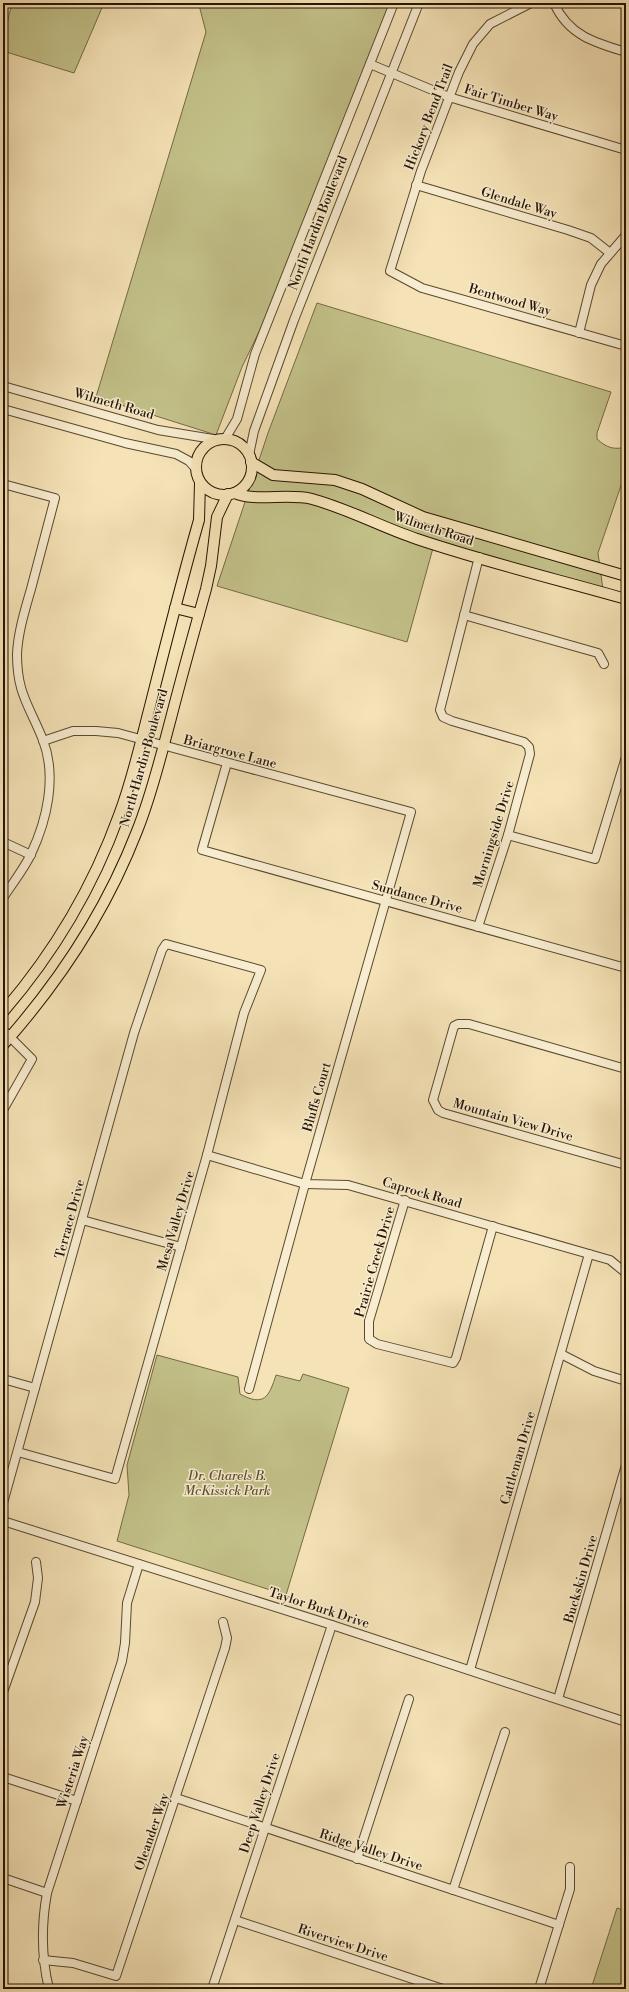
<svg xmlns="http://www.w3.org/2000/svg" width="629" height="1992" font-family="'Libre Bodoni',serif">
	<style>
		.green { fill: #c3c189; stroke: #746a45 }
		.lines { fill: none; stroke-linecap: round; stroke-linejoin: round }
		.minor-casing { stroke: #5a482e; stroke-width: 10 }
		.major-casing { stroke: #261401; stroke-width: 12 }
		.minor { stroke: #f8edd0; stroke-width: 8 }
		.major { stroke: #f5e3b7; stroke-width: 10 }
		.labels { text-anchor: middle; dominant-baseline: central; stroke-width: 3; stroke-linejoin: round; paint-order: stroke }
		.street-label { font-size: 13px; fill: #261401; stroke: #f8edd0 }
		.park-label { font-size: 13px; font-style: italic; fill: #5d5131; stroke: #f8edd0 }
	</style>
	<rect width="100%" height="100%" fill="#f5e3b7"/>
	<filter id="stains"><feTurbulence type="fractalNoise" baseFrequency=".005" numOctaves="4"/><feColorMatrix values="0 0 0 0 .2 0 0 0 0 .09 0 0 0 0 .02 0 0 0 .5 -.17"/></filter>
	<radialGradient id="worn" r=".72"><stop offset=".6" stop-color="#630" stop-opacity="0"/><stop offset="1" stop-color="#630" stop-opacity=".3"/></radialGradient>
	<g class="green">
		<path d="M 12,3 L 104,3 L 74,73 L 3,51 L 3,40 Z"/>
		<path d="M 194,3 L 396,3 L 284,280 L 242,367 L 216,435 L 96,397 L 206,32 L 199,5 Z"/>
		<path d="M 317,303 L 611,392 L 597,433 L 597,439 C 607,448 614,450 626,447 L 626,471 L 598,553 L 604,597 L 433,548 L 407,642 L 217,586 L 268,433 Z"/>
		<path d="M 157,1355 L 238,1377 L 240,1394 C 264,1407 269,1397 276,1375 L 300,1381 L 303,1374 L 349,1388 L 286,1595 L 117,1541 L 129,1495 L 127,1465 Z"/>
		<path d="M 617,1908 L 626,1911 L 626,1989 L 591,1989 Z"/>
	</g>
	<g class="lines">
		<g class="minor-casing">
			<g id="minor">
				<path d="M 531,3 L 490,24 L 473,44 L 459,72 L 421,171 L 390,271 L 422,288 L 626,346"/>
				<path d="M 554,3 C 568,35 595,43 626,52"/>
				<path d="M 370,64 L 449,97 L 626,150"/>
				<path d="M 416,185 L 568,230 L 591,238 L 610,253"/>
				<path d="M 579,333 L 591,285 L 601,264 L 626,235"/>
				<path d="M 3,386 L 158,430 L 219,440"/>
				<path d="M 3,409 L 125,443 L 176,454 L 189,461 L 196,469"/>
				<path d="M 225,439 L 237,419 L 255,354 L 394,3"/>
				<path d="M 249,455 L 254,431 L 294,320 L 419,3"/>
				<path d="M 3,484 L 55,498 C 47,528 39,558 31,589 C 25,610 18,632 17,654 C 17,694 29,705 43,740 C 57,777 47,820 31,854 C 24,869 12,884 3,898"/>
				<path d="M 464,615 L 598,653 L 604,664"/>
				<path d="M 43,741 L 73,731 L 96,731 L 118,733 L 411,812 L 305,1184 L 249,1389"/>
				<path d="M 227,763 L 202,850 L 626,968"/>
				<path d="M 508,835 L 595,859 L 626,757"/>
				<path d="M 3,842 L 31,855"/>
				<path d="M 478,927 L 508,835 L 530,754 L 529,747 L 524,742 L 452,721 L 443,717 L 440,710 L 479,557"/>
				<path d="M 3,1030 L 32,1059 L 3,1110"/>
				<path d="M 626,1069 L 469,1024 L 458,1024 L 454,1026 L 433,1100 L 438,1110 L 443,1113 L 626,1165"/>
				<path d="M 207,1155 L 305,1184 L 348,1185 L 610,1260 L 626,1273"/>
				<path d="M 405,1200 L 369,1321 L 369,1339 L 377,1344 L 453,1363 L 456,1358 L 493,1226"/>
				<path d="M 82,1220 L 181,1247"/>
				<path d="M 561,1354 L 594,1371 L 626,1381"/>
				<path d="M 3,1379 L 35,1388"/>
				<path d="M 3,1503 L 134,1033 L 162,950 L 166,944 L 261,970 L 244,1013 L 207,1155 L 115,1479 L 18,1452"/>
				<path d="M 3,1521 L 332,1625 L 626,1722"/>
				<path d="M 470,1670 L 589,1254"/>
				<path d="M 3,1692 L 35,1602 L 38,1578 L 36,1562"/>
				<path d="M 558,1699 L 626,1465"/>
				<path d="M 3,1777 L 77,1801"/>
				<path d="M 176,1798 L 559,1925"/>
				<path d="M 357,1859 L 409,1699"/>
				<path d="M 3,1878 L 47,1893"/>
				<path d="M 453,1890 L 505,1732"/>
				<path d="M 235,1920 L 443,1989"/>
				<path d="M 43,1960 L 73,1963 L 116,1976 L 225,1648 L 227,1638 L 223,1622"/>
				<path d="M 49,1989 C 41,1956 41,1926 47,1893 L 122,1661 L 125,1643 L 127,1603 L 139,1564"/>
				<path d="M 212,1989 L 332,1625"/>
				<path d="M 539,1989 L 570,1889 L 570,1867"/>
			</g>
		</g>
		<g class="major-casing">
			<g id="major">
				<circle cx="224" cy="467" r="28"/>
				<path d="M 251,462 L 273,475 L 335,480 L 362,489 L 423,517 L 626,576"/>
				<path d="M 235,493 C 254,502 289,493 312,499 C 349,509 381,527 417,539 C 485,562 556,579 626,599"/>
				<path d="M 175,608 L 199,614"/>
				<path d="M 3,1012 C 53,954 93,887 119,815 C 132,781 140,745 149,710 C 165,647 181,583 199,520 L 200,483"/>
				<path d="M 3,1045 C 60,981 106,911 137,831 C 152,794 161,755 171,718 C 182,675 194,632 206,589 L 211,566 L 217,517 L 228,494"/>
			</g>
		</g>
		<use href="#minor" class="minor"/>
		<use href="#major" class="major"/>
	</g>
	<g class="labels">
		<g class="street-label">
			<text transform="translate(511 103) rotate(17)">Fair Timber Way</text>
			<text transform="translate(429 117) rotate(-69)">Hickory Bend Trail</text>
			<text transform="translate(519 203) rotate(17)">Glendale Way</text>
			<text transform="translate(318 223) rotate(-69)">North Hardin Boulevard</text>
			<text transform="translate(510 300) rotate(16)">Bentwood Way</text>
			<text transform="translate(114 404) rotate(16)">Wilmeth Road</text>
			<text transform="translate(434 529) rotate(18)">Wilmeth Road</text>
			<text transform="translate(230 752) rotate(15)">Briargrove Lane</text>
			<text transform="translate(144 758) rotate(-74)">North Hardin Boulevard</text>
			<text transform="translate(494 834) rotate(-73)">Morningside Drive</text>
			<text transform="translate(417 897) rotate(15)">Sundance Drive</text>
			<text transform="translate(317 1097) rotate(-74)">Bluffs Court</text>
			<text transform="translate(513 1120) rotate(16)">Mountain View Drive</text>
			<text transform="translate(422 1193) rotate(16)">Caprock Road</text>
			<text transform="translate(70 1219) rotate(-75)">Terrace Drive</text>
			<text transform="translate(176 1221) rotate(-74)">Mesa Valley Drive</text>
			<text transform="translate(375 1262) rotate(-74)">Prairie Creek Drive</text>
			<text transform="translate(518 1458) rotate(-74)">Cattleman Drive</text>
			<text transform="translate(581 1579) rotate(-74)">Buckskin Drive</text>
			<text transform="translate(319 1608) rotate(18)">Taylor Burk Drive</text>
			<text transform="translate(73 1772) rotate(-72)">Wisteria Way</text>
			<text transform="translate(260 1803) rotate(-72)">Deep Valley Drive</text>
			<text transform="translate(152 1832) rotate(-71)">Oleander Way</text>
			<text transform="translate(371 1850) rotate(18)">Ridge Valley Drive</text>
			<text transform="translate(343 1943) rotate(18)">Riverview Drive</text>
		</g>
		<g class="park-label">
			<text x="227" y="1476">Dr. Charels B.<tspan x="227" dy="15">McKissick Park</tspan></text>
		</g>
	</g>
	<rect width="629" height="1992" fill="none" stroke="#f5e3b7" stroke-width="16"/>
	<rect x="4" y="4" width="621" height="1984" fill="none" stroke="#261401" stroke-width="2"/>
	<rect x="8" y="8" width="613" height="1976" fill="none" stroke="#261401"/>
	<rect width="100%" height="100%" filter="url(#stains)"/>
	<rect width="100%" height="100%" fill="url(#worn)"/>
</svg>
